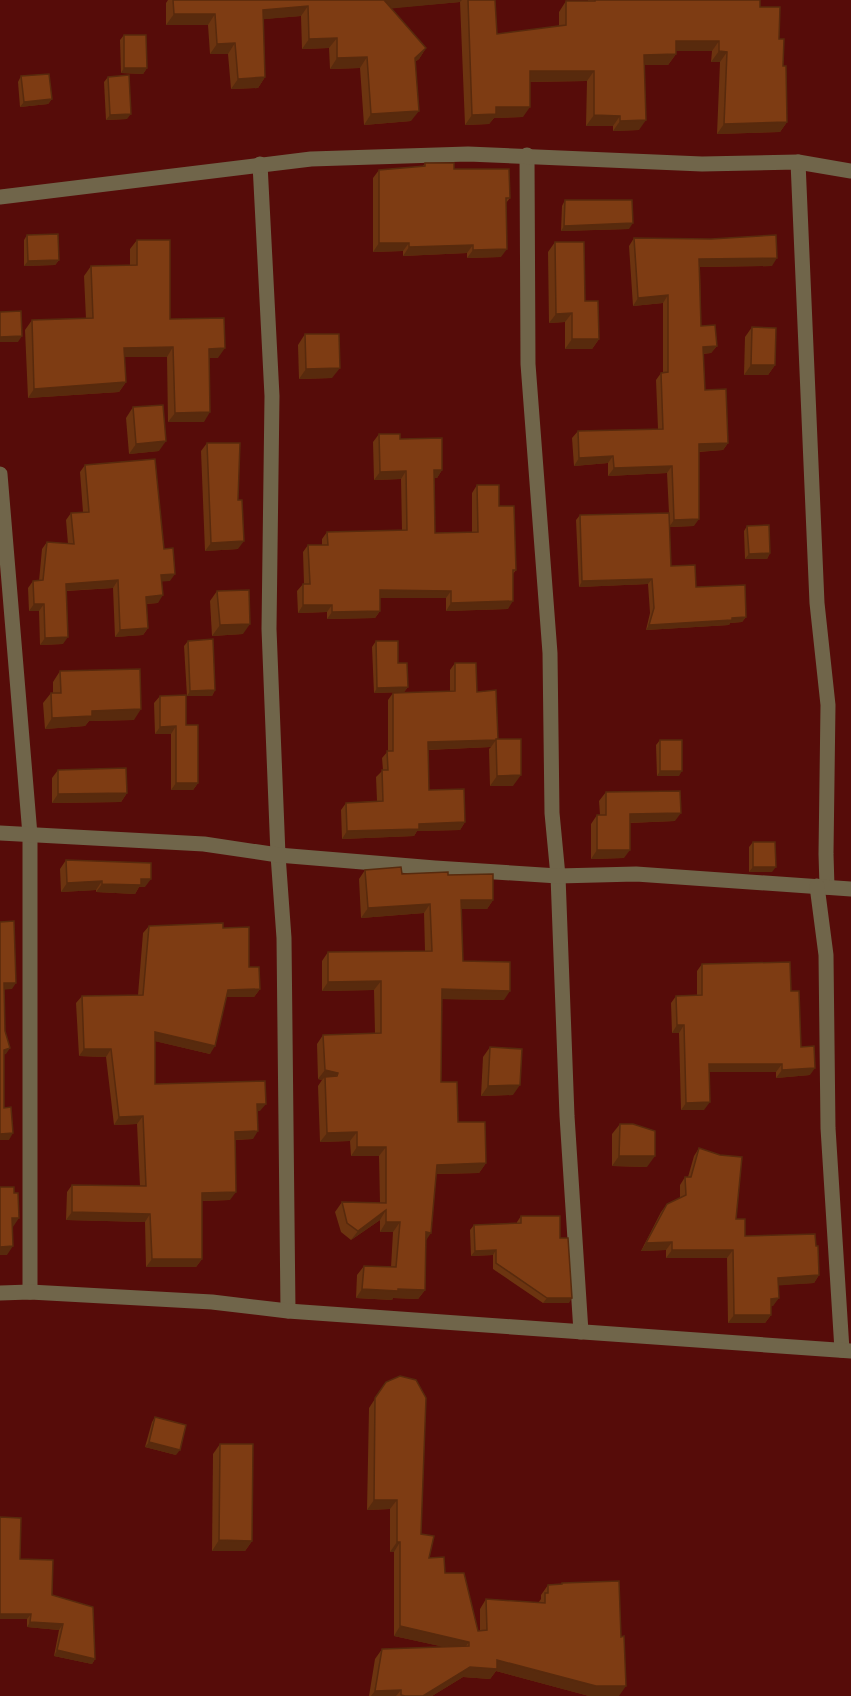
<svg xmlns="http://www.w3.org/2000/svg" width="851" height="1696" font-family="Helvetica,sans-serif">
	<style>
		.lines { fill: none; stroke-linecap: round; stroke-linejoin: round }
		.minor { stroke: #70654a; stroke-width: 15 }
		.wall { fill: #6c3410 }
		.shaded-wall { fill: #582a0d }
		.building { fill: #7e3c13; stroke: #582a0d; stroke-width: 1.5 }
	</style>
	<rect width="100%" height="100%" fill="#560c09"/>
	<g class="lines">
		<g class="minor">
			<path d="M 527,155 L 528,364 L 550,653 L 552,813 L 558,876 L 567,1116 L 581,1332"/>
			<path d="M 798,162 L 817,603 L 828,705 L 826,854 L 827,887"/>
			<path d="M 260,164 L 272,396 L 269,629 L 278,855 L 284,938 L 288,1311"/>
			<path d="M 0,197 L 311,159 L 468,154 L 702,164 L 798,162 L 851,171"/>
			<path d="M 0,474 L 30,835 L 30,1292"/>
			<path d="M 0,833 L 204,844 L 278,855 L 435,868 L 558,876 L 636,874 L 851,889"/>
			<path d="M 817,886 L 826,955 L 828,1128 L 842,1350"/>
			<path d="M 0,1293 L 30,1292 L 212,1302 L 288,1311 L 851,1351"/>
		</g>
	</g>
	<g class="wall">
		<path d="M 168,0 L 495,0 L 497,34 L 559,26 L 559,12 L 566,1 L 588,1 L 588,0 L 760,0 L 760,7 L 779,39 L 783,66 L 787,122 L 780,132 L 717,134 L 720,62 L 711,62 L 712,51 L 676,51 L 676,54 L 668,65 L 644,65 L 639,130 L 613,131 L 613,126 L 586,126 L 587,81 L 530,82 L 523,117 L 494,118 L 489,124 L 465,125 L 460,2 L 391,8 L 426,48 L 419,59 L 415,62 L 411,121 L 364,125 L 360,68 L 330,69 L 329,48 L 302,49 L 301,16 L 263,19 L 265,77 L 258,88 L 231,89 L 228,54 L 210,54 L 208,25 L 166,25 L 166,3 Z"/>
		<path d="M 124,35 L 147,68 L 143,74 L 121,73 L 120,40 Z"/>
		<path d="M 21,76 L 52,99 L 48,104 L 20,107 L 18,82 Z"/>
		<path d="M 108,77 L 127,119 L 106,120 L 104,82 Z"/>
		<path d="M 425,163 L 454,169 L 510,198 L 506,203 L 501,257 L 467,258 L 467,253 L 403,256 L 403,251 L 373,252 L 373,178 L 379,170 L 423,166 Z"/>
		<path d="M 565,200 L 629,229 L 561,231 L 562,206 Z"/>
		<path d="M 27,235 L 59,260 L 55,265 L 24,266 L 24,240 Z"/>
		<path d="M 634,238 L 772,266 L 700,267 L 701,326 L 717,346 L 711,353 L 703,354 L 705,390 L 728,443 L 723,450 L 699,452 L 694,526 L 669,527 L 671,566 L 696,587 L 746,617 L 742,622 L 730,623 L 729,625 L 646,630 L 650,613 L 648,584 L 579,587 L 576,520 L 580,515 L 669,513 L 667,473 L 608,476 L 608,463 L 574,466 L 572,438 L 578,431 L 658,429 L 656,380 L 661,373 L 663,373 L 663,303 L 633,306 L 629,246 Z"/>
		<path d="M 137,240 L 170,319 L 218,358 L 209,358 L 204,422 L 168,422 L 167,357 L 124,357 L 126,382 L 119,392 L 28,398 L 25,330 L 32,320 L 86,319 L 84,276 L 91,266 L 130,265 L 130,249 Z"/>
		<path d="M 555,242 L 585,301 L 599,339 L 592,349 L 565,349 L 565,322 L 549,323 L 548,252 Z"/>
		<path d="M 752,327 L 775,365 L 768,375 L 744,375 L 745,337 Z"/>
		<path d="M 305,334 L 332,378 L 299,379 L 298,345 Z"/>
		<path d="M 133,407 L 159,451 L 129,454 L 126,418 Z"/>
		<path d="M 379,434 L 400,439 L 442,470 L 437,478 L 434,478 L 435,533 L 472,532 L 472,493 L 477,485 L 499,506 L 516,570 L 513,574 L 508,609 L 446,611 L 446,598 L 380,598 L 380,611 L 375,618 L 327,619 L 327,612 L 298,613 L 297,591 L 303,584 L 304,584 L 303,552 L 308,545 L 322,545 L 322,539 L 327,532 L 402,530 L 401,479 L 374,480 L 373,442 Z"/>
		<path d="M 207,443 L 238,500 L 238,549 L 205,551 L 201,451 Z"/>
		<path d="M 85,465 L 164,549 L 170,581 L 162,581 L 158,603 L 146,604 L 148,628 L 143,635 L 115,637 L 113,588 L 67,591 L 63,644 L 40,645 L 39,611 L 29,611 L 28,588 L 33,581 L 39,581 L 42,549 L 47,542 L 68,544 L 66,520 L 71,513 L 83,512 L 80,472 Z"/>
		<path d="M 747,526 L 770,553 L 767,559 L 745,559 L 744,531 Z"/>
		<path d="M 217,591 L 243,634 L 212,636 L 210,601 Z"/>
		<path d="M 188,641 L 215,690 L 212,696 L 187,696 L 184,646 Z"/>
		<path d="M 376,641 L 398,663 L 408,687 L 404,692 L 374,693 L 372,647 Z"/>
		<path d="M 455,663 L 477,692 L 498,739 L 513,786 L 490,786 L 489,749 L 491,747 L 428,750 L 429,790 L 465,822 L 460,830 L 417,831 L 414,836 L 342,839 L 341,810 L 346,803 L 377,801 L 376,777 L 383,770 L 382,758 L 388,751 L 388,700 L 393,693 L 450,691 L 450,670 Z"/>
		<path d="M 60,671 L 134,720 L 89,721 L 85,726 L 45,729 L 43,703 L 51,693 L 53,693 L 53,682 Z"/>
		<path d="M 160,696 L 186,725 L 198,783 L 193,790 L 171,790 L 171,734 L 155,734 L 154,703 Z"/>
		<path d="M 660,740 L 679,776 L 657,776 L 656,745 Z"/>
		<path d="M 58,770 L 127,793 L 121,802 L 52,803 L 52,778 Z"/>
		<path d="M 606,792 L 675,821 L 630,823 L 624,858 L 591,859 L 591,824 L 597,815 L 600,815 L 599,801 Z"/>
		<path d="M 753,842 L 772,872 L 749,872 L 749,847 Z"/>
		<path d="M 66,860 L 145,887 L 139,887 L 135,894 L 96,892 L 96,890 L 61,892 L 60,869 Z"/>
		<path d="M 365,870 L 402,874 L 448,875 L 493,900 L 487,909 L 461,909 L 463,961 L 504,1000 L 442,999 L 441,1082 L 458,1122 L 486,1163 L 479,1173 L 436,1174 L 426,1240 L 425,1290 L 418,1299 L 393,1298 L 392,1300 L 356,1298 L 357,1275 L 364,1266 L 391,1267 L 393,1232 L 380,1232 L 380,1220 L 351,1240 L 341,1232 L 335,1212 L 342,1202 L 380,1203 L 379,1156 L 351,1156 L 350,1141 L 320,1142 L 318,1086 L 322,1080 L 318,1079 L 317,1044 L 323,1035 L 375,1033 L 374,990 L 322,991 L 322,961 L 328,952 L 425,951 L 424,913 L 361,918 L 359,879 Z"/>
		<path d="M 149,926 L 223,928 L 249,967 L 260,989 L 254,997 L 226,997 L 210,1054 L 155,1041 L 155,1084 L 260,1111 L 258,1111 L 253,1139 L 235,1140 L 230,1200 L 202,1201 L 202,1259 L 196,1267 L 146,1267 L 145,1222 L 66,1220 L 67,1192 L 72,1185 L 140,1186 L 137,1124 L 114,1125 L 106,1057 L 79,1056 L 76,1003 L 82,996 L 138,995 L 143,933 Z"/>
		<path d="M 702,964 L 791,991 L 801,1047 L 810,1075 L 776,1078 L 776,1072 L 709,1072 L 704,1110 L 681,1110 L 679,1033 L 672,1033 L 671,1003 L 676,996 L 697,995 L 697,971 Z"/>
		<path d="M 490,1047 L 513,1095 L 481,1096 L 483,1057 Z"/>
		<path d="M 620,1124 L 647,1167 L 612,1166 L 612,1134 Z"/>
		<path d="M 699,1148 L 745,1236 L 816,1246 L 819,1275 L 814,1283 L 778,1285 L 773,1306 L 771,1306 L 771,1315 L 765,1323 L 728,1323 L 727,1258 L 666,1258 L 666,1250 L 641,1251 L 661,1212 L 667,1204 L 680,1198 L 680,1185 L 685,1177 L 688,1177 L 694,1156 Z"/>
		<path d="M 521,1216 L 560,1238 L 569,1303 L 543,1303 L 493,1269 L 493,1255 L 471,1256 L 470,1230 L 474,1225 L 517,1223 L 517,1222 Z"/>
		<path d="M 386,1382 L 421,1534 L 429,1558 L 445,1573 L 478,1631 L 480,1631 L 480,1609 L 486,1599 L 538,1603 L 541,1599 L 541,1595 L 548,1585 L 560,1585 L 562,1583 L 619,1696 L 589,1696 L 496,1671 L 490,1679 L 463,1677 L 432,1696 L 369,1696 L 375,1659 L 382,1649 L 445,1647 L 394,1636 L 394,1552 L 390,1552 L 390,1509 L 367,1510 L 369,1408 Z"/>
		<path d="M 155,1417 L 176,1455 L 145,1447 L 152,1422 Z"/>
		<path d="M 220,1444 L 252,1541 L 245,1551 L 212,1551 L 213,1454 Z"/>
		<path d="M 20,1559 L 52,1595 L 95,1659 L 92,1664 L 54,1656 L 59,1630 L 27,1627 L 27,1619 Z"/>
	</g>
	<g class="shaded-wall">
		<path d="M 383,0 L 462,0 L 460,2 L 376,10 Z"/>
		<path d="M 308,6 L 301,16 L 255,20 L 263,10 Z"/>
		<path d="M 174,14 L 215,14 L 208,25 L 166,25 Z"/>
		<path d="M 337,38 L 329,48 L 302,49 L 309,39 Z"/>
		<path d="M 676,41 L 719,41 L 712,51 L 668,51 Z"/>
		<path d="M 235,43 L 228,54 L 210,54 L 217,44 Z"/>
		<path d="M 426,48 L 419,59 L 407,68 L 415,58 Z"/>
		<path d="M 719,51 L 727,52 L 720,62 L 711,62 Z"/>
		<path d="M 676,54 L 668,65 L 637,65 L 644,55 Z"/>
		<path d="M 367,57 L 360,68 L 330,69 L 337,58 Z"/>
		<path d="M 124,68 L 147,68 L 143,74 L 121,73 Z"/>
		<path d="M 530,71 L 594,71 L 587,81 L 523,82 Z"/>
		<path d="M 265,77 L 258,88 L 231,89 L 238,79 Z"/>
		<path d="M 52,99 L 48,104 L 20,107 L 24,102 Z"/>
		<path d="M 496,107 L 530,107 L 523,117 L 494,118 L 489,124 L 465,125 L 472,115 Z"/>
		<path d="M 419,111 L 411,121 L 364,125 L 371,114 Z"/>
		<path d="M 131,114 L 127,119 L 106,120 L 110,115 Z"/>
		<path d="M 594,115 L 620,116 L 613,126 L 586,126 Z"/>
		<path d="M 646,120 L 639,130 L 613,131 L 620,121 Z"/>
		<path d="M 787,122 L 780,132 L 717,134 L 724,124 Z"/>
		<path d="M 633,223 L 629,229 L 561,231 L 564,226 Z"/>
		<path d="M 379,243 L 409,243 L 403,251 L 373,252 Z"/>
		<path d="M 473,245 L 467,253 L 403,256 L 409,247 Z"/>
		<path d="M 507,249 L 501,257 L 467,258 L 473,250 Z"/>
		<path d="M 777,258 L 772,266 L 694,267 L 699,259 Z"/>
		<path d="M 59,260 L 55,265 L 24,266 L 28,261 Z"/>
		<path d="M 668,295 L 663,303 L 633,306 L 638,298 Z"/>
		<path d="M 572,313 L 565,322 L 549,323 L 556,314 Z"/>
		<path d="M 22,336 L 18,342 L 0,342 L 0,337 Z"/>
		<path d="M 572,339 L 599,339 L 592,349 L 565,349 Z"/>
		<path d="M 717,346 L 711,353 L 698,354 L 703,347 Z"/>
		<path d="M 173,347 L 167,357 L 117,357 L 124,348 Z"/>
		<path d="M 225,348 L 218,358 L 202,358 L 209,349 Z"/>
		<path d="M 751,365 L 775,365 L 768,375 L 744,375 Z"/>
		<path d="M 340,368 L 332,378 L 299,379 L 306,369 Z"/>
		<path d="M 126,382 L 119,392 L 28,398 L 34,389 Z"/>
		<path d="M 210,412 L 204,422 L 168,422 L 175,413 Z"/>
		<path d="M 166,441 L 159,451 L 129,454 L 136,444 Z"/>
		<path d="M 728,443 L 723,450 L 693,452 L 699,444 Z"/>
		<path d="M 613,456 L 608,463 L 574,466 L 579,458 Z"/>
		<path d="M 672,466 L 667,473 L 608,476 L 614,468 Z"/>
		<path d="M 434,470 L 442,470 L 437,478 L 429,478 Z"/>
		<path d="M 406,471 L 401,479 L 374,480 L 380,472 Z"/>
		<path d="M 699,519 L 694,526 L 669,527 L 674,520 Z"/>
		<path d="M 244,541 L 238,549 L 205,551 L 211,543 Z"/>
		<path d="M 770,553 L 767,559 L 745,559 L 749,554 Z"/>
		<path d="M 175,574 L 170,581 L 156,582 L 161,575 Z"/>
		<path d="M 652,579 L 648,584 L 579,587 L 582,581 Z"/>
		<path d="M 118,580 L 113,588 L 61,591 L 66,584 Z"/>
		<path d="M 380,590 L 451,591 L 446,598 L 374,598 Z"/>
		<path d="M 163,595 L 158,603 L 141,604 L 146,597 Z"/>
		<path d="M 513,601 L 508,609 L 446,611 L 451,603 Z"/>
		<path d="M 34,604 L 44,604 L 39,611 L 29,611 Z"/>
		<path d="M 303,605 L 332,605 L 327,612 L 298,613 Z"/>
		<path d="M 380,611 L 375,618 L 327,619 L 332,612 Z"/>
		<path d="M 746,617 L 742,622 L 730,623 L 729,625 L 646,630 L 649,625 Z"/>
		<path d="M 250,624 L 243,634 L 212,636 L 220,625 Z"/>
		<path d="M 148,628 L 143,635 L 115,637 L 120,630 Z"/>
		<path d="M 68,637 L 63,644 L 40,645 L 45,638 Z"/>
		<path d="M 408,687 L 404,692 L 374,693 L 377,688 Z"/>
		<path d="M 215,690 L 212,696 L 187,696 L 190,691 Z"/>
		<path d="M 141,709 L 134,720 L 89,721 L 85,726 L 45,729 L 52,718 L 92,711 Z"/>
		<path d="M 176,726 L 171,734 L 155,734 L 160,727 Z"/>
		<path d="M 496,740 L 491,747 L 423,750 L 428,742 Z"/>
		<path d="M 660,771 L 682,771 L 679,776 L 657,776 Z"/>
		<path d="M 521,775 L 513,786 L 490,786 L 497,776 Z"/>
		<path d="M 176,783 L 198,783 L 193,790 L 171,790 Z"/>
		<path d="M 127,793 L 121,802 L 52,803 L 58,794 Z"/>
		<path d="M 681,813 L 675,821 L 624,823 L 630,814 Z"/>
		<path d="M 465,822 L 460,830 L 417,831 L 414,836 L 342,839 L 347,831 L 419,824 Z"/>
		<path d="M 597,850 L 630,850 L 624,858 L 591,859 Z"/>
		<path d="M 753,867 L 776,867 L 772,872 L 749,872 Z"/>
		<path d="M 141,879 L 151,879 L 145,887 L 139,887 L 135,894 L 96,892 L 102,884 Z"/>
		<path d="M 102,881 L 96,890 L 61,892 L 67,883 Z"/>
		<path d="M 461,900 L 493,900 L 487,909 L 454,909 Z"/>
		<path d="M 430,904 L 424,913 L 361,918 L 368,908 Z"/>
		<path d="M 381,981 L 374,990 L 322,991 L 328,982 Z"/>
		<path d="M 4,983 L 16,983 L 12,989 L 0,990 Z"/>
		<path d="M 260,989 L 254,997 L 222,997 L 228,990 Z"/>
		<path d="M 442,989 L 510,991 L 504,1000 L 435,999 Z"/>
		<path d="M 677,1025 L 684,1025 L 679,1033 L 672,1033 Z"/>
		<path d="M 155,1032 L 215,1046 L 210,1054 L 150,1040 Z"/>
		<path d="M 10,1048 L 6,1054 L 0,1056 L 4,1050 Z"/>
		<path d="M 84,1049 L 111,1049 L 106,1057 L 79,1056 Z"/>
		<path d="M 709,1064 L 782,1064 L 776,1072 L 704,1072 Z"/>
		<path d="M 815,1068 L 810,1075 L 776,1078 L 782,1070 Z"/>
		<path d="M 325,1070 L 338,1073 L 331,1082 L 325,1077 L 322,1080 L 318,1079 Z"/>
		<path d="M 520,1085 L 513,1095 L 481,1096 L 488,1086 Z"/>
		<path d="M 710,1102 L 704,1110 L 681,1110 L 686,1103 Z"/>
		<path d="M 257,1104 L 266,1104 L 260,1111 L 252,1112 Z"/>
		<path d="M 143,1116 L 137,1124 L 114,1125 L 119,1117 Z"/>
		<path d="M 258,1131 L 253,1139 L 230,1140 L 235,1132 Z"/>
		<path d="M 357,1132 L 350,1141 L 320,1142 L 327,1133 Z"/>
		<path d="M 13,1133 L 9,1140 L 0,1140 L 0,1134 Z"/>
		<path d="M 357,1147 L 386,1147 L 379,1156 L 351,1156 Z"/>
		<path d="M 619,1156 L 655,1156 L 647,1167 L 612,1166 Z"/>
		<path d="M 486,1163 L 479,1173 L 430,1174 L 437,1165 Z"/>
		<path d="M 236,1192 L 230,1200 L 197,1201 L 202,1193 Z"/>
		<path d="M 386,1210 L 380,1220 L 351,1240 L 358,1231 Z"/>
		<path d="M 72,1212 L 150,1214 L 145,1222 L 66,1220 Z"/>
		<path d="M 12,1218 L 19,1218 L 13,1227 L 6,1227 Z"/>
		<path d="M 386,1222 L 400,1222 L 393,1232 L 380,1232 Z"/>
		<path d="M 426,1232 L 431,1233 L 425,1242 Z"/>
		<path d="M 672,1242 L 666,1250 L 641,1251 L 646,1243 Z"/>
		<path d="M 13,1246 L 7,1255 L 0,1255 L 0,1247 Z"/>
		<path d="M 496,1250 L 493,1255 L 471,1256 L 475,1251 Z"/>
		<path d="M 672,1250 L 733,1250 L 727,1258 L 666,1258 Z"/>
		<path d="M 152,1259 L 202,1259 L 196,1267 L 146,1267 Z"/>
		<path d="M 819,1275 L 814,1283 L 772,1286 L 778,1278 Z"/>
		<path d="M 362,1289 L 398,1289 L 425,1290 L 418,1299 L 393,1298 L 392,1300 L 356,1298 Z"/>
		<path d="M 547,1298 L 572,1298 L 569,1303 L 543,1303 Z"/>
		<path d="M 779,1298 L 773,1306 L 765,1307 L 771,1299 Z"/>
		<path d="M 734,1315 L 771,1315 L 765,1323 L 728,1323 Z"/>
		<path d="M 149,1442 L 180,1450 L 176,1455 L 145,1447 Z"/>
		<path d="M 374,1500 L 397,1500 L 390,1509 L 367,1510 Z"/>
		<path d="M 219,1540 L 252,1541 L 245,1551 L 212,1551 Z"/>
		<path d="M 397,1542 L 400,1542 L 394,1552 L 390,1552 Z"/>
		<path d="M 0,1614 L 31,1614 L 27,1619 L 0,1619 Z"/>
		<path d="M 30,1622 L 63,1624 L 59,1630 L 27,1627 Z"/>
		<path d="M 400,1626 L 469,1642 L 462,1651 L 394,1636 Z"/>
		<path d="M 57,1650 L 95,1659 L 92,1664 L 54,1656 Z"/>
		<path d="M 497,1660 L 626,1686 L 619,1696 L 589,1696 L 496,1671 L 490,1679 L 463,1677 L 432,1696 L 423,1696 L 470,1667 Z"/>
		<path d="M 401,1690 L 396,1696 L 371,1696 L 375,1691 Z"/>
	</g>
	<g class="building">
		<path d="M 173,0 L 384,0 L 426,48 L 415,58 L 419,111 L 371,114 L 367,57 L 337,58 L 337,38 L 309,39 L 308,6 L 263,10 L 265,77 L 238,79 L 235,43 L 217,44 L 215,14 L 174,14 Z"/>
		<path d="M 468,0 L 495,0 L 497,34 L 566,25 L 566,1 L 595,1 L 595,0 L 760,0 L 760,7 L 780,7 L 779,39 L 784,39 L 783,66 L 786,66 L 787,122 L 724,124 L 727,52 L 719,51 L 719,41 L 676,41 L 676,54 L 644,55 L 646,120 L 620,121 L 620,116 L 594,115 L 594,71 L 530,71 L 530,107 L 496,107 L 496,114 L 472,115 Z"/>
		<path d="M 124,35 L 146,35 L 147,68 L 124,68 Z"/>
		<path d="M 49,74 L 52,99 L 24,102 L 21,76 Z"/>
		<path d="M 129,75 L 131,114 L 110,115 L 108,77 Z"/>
		<path d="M 425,163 L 454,163 L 454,169 L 509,169 L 510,198 L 506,198 L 507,249 L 473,250 L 473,245 L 409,247 L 409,243 L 379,243 L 379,170 L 425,166 Z"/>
		<path d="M 565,200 L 632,200 L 633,223 L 564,226 Z"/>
		<path d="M 58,234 L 59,260 L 28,261 L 27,235 Z"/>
		<path d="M 776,235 L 777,258 L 699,259 L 701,326 L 715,325 L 717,346 L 703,347 L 705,390 L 726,389 L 728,443 L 699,444 L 699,519 L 674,520 L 672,466 L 614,468 L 613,456 L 579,458 L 578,431 L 663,429 L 661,373 L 668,372 L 668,295 L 638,298 L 634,238 L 711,239 Z"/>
		<path d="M 137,240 L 170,240 L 170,319 L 224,318 L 225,348 L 209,349 L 210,412 L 175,413 L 173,347 L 124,348 L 126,382 L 34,389 L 32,320 L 93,318 L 91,266 L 137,265 Z"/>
		<path d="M 555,242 L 584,242 L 585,301 L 598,301 L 599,339 L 572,339 L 572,313 L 556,314 Z"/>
		<path d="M 21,311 L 22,336 L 0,337 L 0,312 Z"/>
		<path d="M 752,327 L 776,328 L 775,365 L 751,365 Z"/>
		<path d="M 305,334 L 339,334 L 340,368 L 306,369 Z"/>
		<path d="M 163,405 L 166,441 L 136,444 L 133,407 Z"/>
		<path d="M 379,434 L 400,434 L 400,439 L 442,438 L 442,470 L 434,470 L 435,533 L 478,532 L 477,485 L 499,485 L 499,506 L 514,506 L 516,570 L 513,570 L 513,601 L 451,603 L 451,591 L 380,590 L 380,611 L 332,612 L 332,605 L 303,605 L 303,584 L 310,584 L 308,545 L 328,545 L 327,532 L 407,530 L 406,471 L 380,472 Z"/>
		<path d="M 207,443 L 240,443 L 238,500 L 242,500 L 244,541 L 211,543 Z"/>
		<path d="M 155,459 L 164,549 L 173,548 L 175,574 L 161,575 L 163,595 L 146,597 L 148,628 L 120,630 L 118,580 L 66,584 L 68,637 L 45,638 L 44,604 L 34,604 L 33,581 L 43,580 L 47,542 L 74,544 L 71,513 L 89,512 L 85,465 Z"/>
		<path d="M 669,513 L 671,566 L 695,565 L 696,587 L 745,585 L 746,617 L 732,618 L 732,620 L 649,625 L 654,608 L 652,579 L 582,581 L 580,515 Z"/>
		<path d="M 769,525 L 770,553 L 749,554 L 747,526 Z"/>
		<path d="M 249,590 L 250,624 L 220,625 L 217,591 Z"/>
		<path d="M 213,639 L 215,690 L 190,691 L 188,641 Z"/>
		<path d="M 376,641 L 398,641 L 398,663 L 407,663 L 408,687 L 377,688 Z"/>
		<path d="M 455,663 L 476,663 L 477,692 L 496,690 L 498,739 L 496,740 L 428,742 L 429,790 L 464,789 L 465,822 L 419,824 L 419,829 L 347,831 L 346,803 L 383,801 L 382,770 L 388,770 L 387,751 L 393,751 L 393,693 L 455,691 Z"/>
		<path d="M 140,669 L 141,709 L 92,711 L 92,716 L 52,718 L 51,693 L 61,693 L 60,671 Z"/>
		<path d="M 186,695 L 186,725 L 198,725 L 198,783 L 176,783 L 176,726 L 160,727 L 160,696 Z"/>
		<path d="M 496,739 L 521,739 L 521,775 L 497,776 Z"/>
		<rect x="660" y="740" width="22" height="31"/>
		<path d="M 126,768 L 127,793 L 58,794 L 58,770 Z"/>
		<path d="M 680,791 L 681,813 L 630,814 L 630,850 L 597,850 L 597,815 L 606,815 L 606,792 Z"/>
		<path d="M 753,842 L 775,842 L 776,867 L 753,867 Z"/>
		<path d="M 66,860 L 151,863 L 151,879 L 141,879 L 141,885 L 102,884 L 102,881 L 67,883 Z"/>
		<path d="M 401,867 L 402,874 L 448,872 L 448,875 L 493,874 L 493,900 L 461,900 L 463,961 L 510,962 L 510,991 L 442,989 L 441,1082 L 457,1082 L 458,1122 L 485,1122 L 486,1163 L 437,1165 L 431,1233 L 426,1232 L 425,1290 L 398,1289 L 398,1291 L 362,1289 L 364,1266 L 396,1267 L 400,1222 L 386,1222 L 386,1210 L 358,1231 L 347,1223 L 342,1202 L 386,1203 L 386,1147 L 357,1147 L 357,1132 L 327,1133 L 325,1077 L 337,1076 L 338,1073 L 325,1070 L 323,1035 L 381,1033 L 381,981 L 328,982 L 328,952 L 432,951 L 430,904 L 368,908 L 365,870 Z"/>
		<path d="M 14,921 L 16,983 L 4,983 L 5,1031 L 10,1048 L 4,1050 L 4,1108 L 11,1107 L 13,1133 L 0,1134 L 0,922 Z"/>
		<path d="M 223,923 L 223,928 L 249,927 L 249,967 L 259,967 L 260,989 L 228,990 L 215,1046 L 155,1032 L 155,1084 L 265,1081 L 266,1104 L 257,1104 L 258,1131 L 235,1132 L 236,1192 L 202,1193 L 202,1259 L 152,1259 L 150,1214 L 72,1212 L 72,1185 L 146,1186 L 143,1116 L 119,1117 L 111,1049 L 84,1049 L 82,996 L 143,995 L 149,926 Z"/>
		<path d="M 790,962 L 791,991 L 799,991 L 801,1047 L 814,1046 L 815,1068 L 782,1070 L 782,1064 L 709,1064 L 710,1102 L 686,1103 L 684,1025 L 677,1025 L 676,996 L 702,995 L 702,964 Z"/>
		<path d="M 490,1047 L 522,1049 L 520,1085 L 488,1086 Z"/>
		<path d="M 620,1124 L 633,1124 L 655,1131 L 655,1156 L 619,1156 Z"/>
		<path d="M 699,1148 L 720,1155 L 742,1157 L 736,1219 L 745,1219 L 745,1236 L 815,1234 L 816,1246 L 818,1246 L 819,1275 L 778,1278 L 779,1298 L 771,1299 L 771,1315 L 734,1315 L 733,1250 L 672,1250 L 672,1242 L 646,1243 L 667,1204 L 686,1195 L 685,1177 L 691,1177 Z"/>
		<path d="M 0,1187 L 14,1187 L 14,1193 L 18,1193 L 19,1218 L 12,1218 L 13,1246 L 0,1247 Z"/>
		<path d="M 521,1216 L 560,1216 L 560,1238 L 568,1238 L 572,1298 L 547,1298 L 496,1263 L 496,1250 L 475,1251 L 474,1225 L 521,1223 Z"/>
		<path d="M 400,1376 L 416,1380 L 426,1398 L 421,1534 L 434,1536 L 429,1558 L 444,1557 L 445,1573 L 464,1573 L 478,1631 L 487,1630 L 486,1599 L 545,1603 L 545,1593 L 548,1593 L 548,1585 L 562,1584 L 562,1583 L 619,1581 L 621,1637 L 624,1636 L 626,1686 L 596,1686 L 497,1660 L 497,1669 L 470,1667 L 423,1696 L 405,1696 L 401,1695 L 401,1690 L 375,1691 L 382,1649 L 469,1646 L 469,1642 L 400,1626 L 400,1542 L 397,1542 L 397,1500 L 374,1500 L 375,1398 L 386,1382 Z"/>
		<path d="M 155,1417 L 186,1425 L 180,1450 L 149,1442 Z"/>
		<path d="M 220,1444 L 253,1444 L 252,1541 L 219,1540 Z"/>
		<path d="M 0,1517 L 21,1518 L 20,1559 L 53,1560 L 52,1595 L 93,1607 L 95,1659 L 57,1650 L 63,1624 L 30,1622 L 31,1614 L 0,1614 Z"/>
	</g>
</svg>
